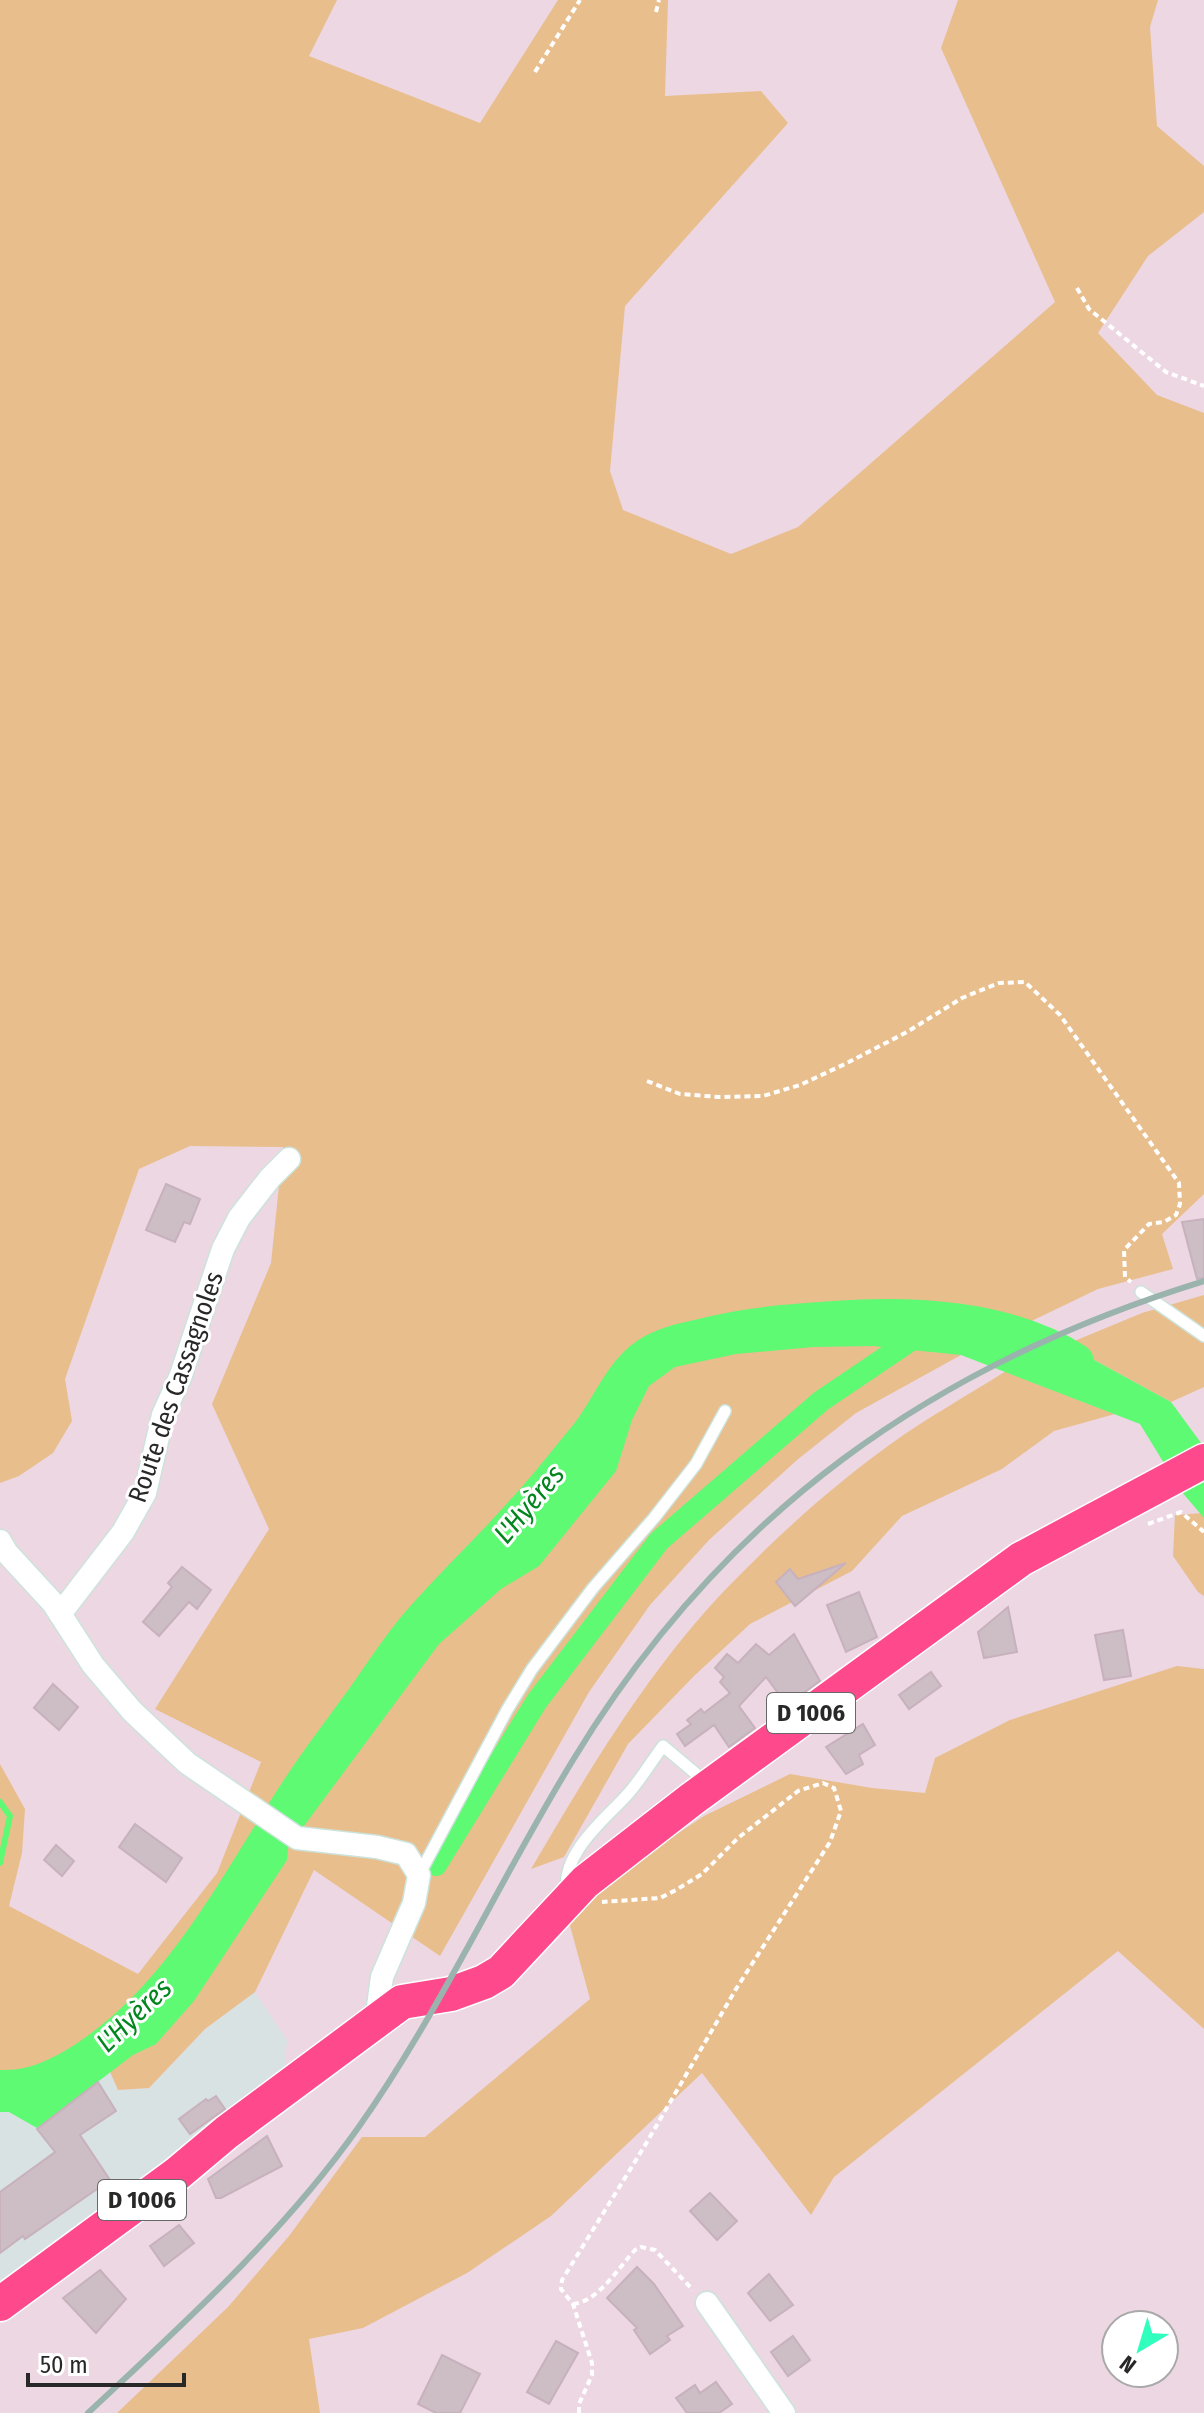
<svg xmlns="http://www.w3.org/2000/svg" width="1204" height="2413" font-family="'Fira Sans Condensed',sans-serif">
	<style>
		.industrial { fill: #d9e2e3 }
		.green { fill: #e9be8d }
		.water { fill: #5efa73 }
		.lines { fill: none; stroke-linecap: round; stroke-linejoin: round }
		.stream { stroke: #5efa73; stroke-width: 6 }
		.canal { stroke: #5efa73; stroke-width: 22 }
		.river { stroke: #5efa73; stroke-width: 38 }
		.building { fill: #cdbdc5; stroke: #c7b1bc; stroke-width: 2 }
		.lane-casing { stroke: #cce3dc; stroke-width: 14 }
		.street-casing { stroke: #cce3dc; stroke-width: 25 }
		.primary-casing { stroke: #fff; stroke-width: 37 }
		.path { stroke: #fff; stroke-width: 4; stroke-dasharray: 6 4; stroke-linecap: butt }
		.lane { stroke: #fff; stroke-width: 11 }
		.street { stroke: #fff; stroke-width: 22 }
		.primary { stroke: #fe4a8c; stroke-width: 34 }
		.rail { stroke: #9ab4ad; stroke-width: 6 }
		.labels { text-anchor: middle; dominant-baseline: central; stroke-width: 6; stroke-linejoin: round; paint-order: stroke }
		.shield { fill: #fff; stroke: #686868; stroke-width: 2 }
		.shield-label { font-size: 24px; font-weight: bold; fill: #282828 }
		.street-label { font-size: 26px; fill: #282828; stroke: #fff }
		.water-label { font-size: 28px; font-style: italic; fill: #03861f; stroke: #fff }
	</style>
	<rect width="100%" height="100%" fill="#ecd7e3"/>
	<path class="industrial" d="M 255,1992 L 287,2040 L 283,2087 L 0,2292 L 0,2112 L 9,2112 L 37,2128 L 110,2072 L 118,2090 L 149,2088 L 205,2029 Z"/>
	<g class="green">
		<path d="M 0,0 L 337,0 L 309,56 L 480,123 L 558,0 L 668,0 L 665,96 L 761,91 L 788,123 L 625,306 L 610,471 L 623,510 L 731,554 L 798,527 L 1055,302 L 941,48 L 958,0 L 1158,0 L 1150,27 L 1157,126 L 1204,166 L 1204,212 L 1148,256 L 1098,333 L 1157,395 L 1204,413 L 1204,1194 L 1162,1234 L 1173,1269 L 1098,1289 L 961,1355 L 856,1413 L 797,1460 L 709,1540 L 650,1605 L 589,1692 L 440,1956 L 314,1870 L 255,1992 L 205,2029 L 149,2088 L 118,2090 L 110,2072 L 107,2046 L 96,2054 L 33,2086 L 0,2086 L 0,1764 L 25,1809 L 22,1853 L 9,1906 L 138,1974 L 217,1873 L 261,1762 L 155,1709 L 269,1529 L 212,1404 L 271,1263 L 283,1147 L 190,1146 L 139,1169 L 65,1379 L 72,1421 L 53,1453 L 19,1476 L 0,1483 Z"/>
		<path d="M 1204,1295 L 1204,1387 L 1171,1402 L 1085,1355 L 1060,1347 L 1142,1313 Z"/>
		<path d="M 1006,1371 L 1115,1414 L 1054,1431 L 1002,1469 L 902,1516 L 852,1571 L 750,1624 L 694,1676 L 628,1744 L 564,1857 L 531,1869 C 588,1772 647,1672 725,1590 C 775,1538 830,1488 888,1446 C 926,1418 967,1396 1006,1371 Z"/>
		<path d="M 1204,1513 L 1204,1596 L 1198,1592 L 1173,1556 L 1175,1515 Z"/>
		<path d="M 1177,1666 L 1204,1669 L 1204,2029 L 1118,1951 L 834,2177 L 811,2215 L 702,2073 L 551,2216 L 467,2273 L 363,2328 L 309,2339 L 320,2413 L 117,2413 L 228,2307 L 289,2236 L 362,2137 L 425,2137 L 590,1999 L 569,1922 L 609,1879 L 704,1816 L 790,1774 L 872,1788 L 925,1793 L 935,1758 L 1010,1720 Z"/>
	</g>
	<path class="water" d="M 877,1318 L 941,1320 L 1029,1338 L 1085,1355 L 1171,1402 L 1204,1447 L 1204,1518 L 1181,1491 L 1140,1424 L 961,1355 L 873,1346 L 813,1347 L 736,1354 L 675,1367 L 649,1386 L 632,1420 L 616,1471 L 539,1566 L 501,1589 L 439,1644 L 301,1830 L 289,1839 L 287,1860 L 194,2001 L 156,2044 L 133,2055 L 37,2128 L 9,2112 L 0,2112 L 0,2089 L 33,2086 L 51,2081 L 96,2054 L 131,2026 L 167,1990 L 267,1845 L 300,1790 L 414,1632 L 525,1512 L 629,1374 L 647,1358 L 673,1345 L 733,1330 L 777,1323 Z"/>
	<g class="lines">
		<path class="stream" d="M 0,1802 L 10,1816 L 0,1863"/>
		<path class="canal" d="M 436,1865 L 537,1701 L 659,1541 L 821,1401 L 941,1320"/>
		<path class="river" d="M 0,2089 C 28,2090 51,2081 75,2067 C 180,2004 235,1889 300,1790 C 320,1759 342,1731 363,1702 C 380,1678 396,1653 414,1631 C 447,1591 487,1555 522,1515 C 545,1491 566,1463 587,1438 C 608,1413 620,1376 647,1357 C 663,1346 683,1342 701,1338 C 751,1325 800,1322 851,1319 C 926,1315 1010,1321 1075,1362"/>
	</g>
	<g class="building">
		<path d="M 166,1184 L 200,1199 L 190,1224 L 184,1222 L 175,1242 L 146,1230 Z"/>
		<path d="M 1204,1219 L 1204,1278 L 1197,1279 L 1182,1222 Z"/>
		<path d="M 846,1563 L 795,1606 L 776,1582 L 790,1569 L 798,1579 Z"/>
		<path d="M 182,1567 L 211,1590 L 197,1609 L 189,1602 L 159,1636 L 143,1622 L 172,1587 L 168,1583 Z"/>
		<path d="M 859,1592 L 877,1637 L 846,1652 L 827,1605 Z"/>
		<path d="M 1008,1607 L 1017,1652 L 984,1658 L 978,1632 Z"/>
		<path d="M 1123,1630 L 1131,1676 L 1104,1680 L 1095,1635 Z"/>
		<path d="M 794,1634 L 820,1681 L 787,1705 L 766,1677 L 739,1706 L 755,1728 L 729,1747 L 714,1725 L 685,1746 L 677,1734 L 691,1724 L 687,1720 L 701,1709 L 704,1713 L 730,1693 L 720,1682 L 724,1677 L 715,1668 L 727,1654 L 738,1663 L 756,1644 L 769,1655 Z"/>
		<path d="M 931,1672 L 941,1686 L 909,1709 L 899,1695 Z"/>
		<path d="M 53,1684 L 78,1707 L 59,1730 L 34,1708 Z"/>
		<path d="M 863,1724 L 875,1745 L 859,1755 L 863,1764 L 846,1774 L 826,1747 Z"/>
		<path d="M 135,1824 L 182,1858 L 166,1882 L 119,1847 Z"/>
		<path d="M 56,1845 L 74,1861 L 62,1876 L 44,1860 Z"/>
		<path d="M 98,2082 L 116,2111 L 80,2135 L 110,2180 L 25,2239 L 23,2236 L 0,2253 L 0,2192 L 55,2152 L 37,2129 Z"/>
		<path d="M 216,2096 L 225,2109 L 190,2134 L 179,2119 L 206,2099 L 208,2101 Z"/>
		<path d="M 267,2136 L 282,2166 L 221,2198 L 216,2198 L 208,2179 Z"/>
		<path d="M 710,2193 L 737,2221 L 717,2240 L 690,2211 Z"/>
		<path d="M 179,2225 L 194,2243 L 164,2266 L 150,2246 Z"/>
		<path d="M 637,2267 L 654,2284 L 683,2326 L 667,2336 L 670,2340 L 650,2354 L 634,2330 L 637,2328 L 607,2298 Z"/>
		<path d="M 100,2270 L 126,2299 L 96,2333 L 63,2298 Z"/>
		<path d="M 769,2274 L 793,2305 L 770,2321 L 748,2293 Z"/>
		<path d="M 793,2336 L 810,2360 L 788,2376 L 771,2352 Z"/>
		<path d="M 556,2341 L 578,2353 L 549,2404 L 527,2392 Z"/>
		<path d="M 442,2355 L 480,2374 L 460,2413 L 436,2413 L 418,2404 Z"/>
		<path d="M 716,2382 L 732,2404 L 719,2413 L 687,2413 L 676,2398 L 695,2385 L 700,2393 Z"/>
	</g>
	<g class="lines">
		<g class="lane-casing">
			<g id="lane">
				<path d="M 1141,1292 L 1204,1336"/>
				<path d="M 419,1875 L 507,1710 L 532,1669 L 593,1588 L 654,1518 L 696,1464 L 725,1411"/>
				<path d="M 567,1893 C 560,1855 603,1821 626,1796 C 640,1781 651,1762 663,1746 L 707,1783"/>
			</g>
		</g>
		<g class="street-casing">
			<g id="street">
				<path d="M 0,1541 L 7,1553 L 53,1603 L 93,1665 L 132,1711 L 187,1763 L 297,1838 L 377,1847 L 406,1854 L 419,1875 L 414,1903 L 382,1977 L 376,2021"/>
				<path d="M 60,1614 L 123,1532 L 145,1493 L 163,1415 L 181,1375 L 223,1249 L 239,1218 L 270,1178 L 289,1159"/>
				<path d="M 707,2303 L 784,2413"/>
			</g>
		</g>
		<g class="primary-casing">
			<path id="primary" d="M 0,2304 L 177,2174 L 227,2132 L 402,2002 L 451,1994 L 484,1982 L 501,1972 L 585,1882 L 692,1799 L 1021,1559 L 1204,1461"/>
		</g>
		<g class="path">
			<path d="M 656,12 L 659,0"/>
			<path d="M 535,72 L 580,0"/>
			<path d="M 1077,288 L 1089,309 L 1166,372 L 1204,386"/>
			<path d="M 647,1081 L 680,1094 L 719,1097 L 763,1096 L 800,1085 L 845,1064 L 907,1032 L 962,998 L 999,983 L 1025,982 L 1060,1015 L 1179,1183 L 1180,1204 L 1176,1215 L 1164,1222 L 1149,1224 L 1124,1250 L 1125,1277 L 1131,1282"/>
			<path d="M 1148,1524 L 1181,1512 L 1204,1532"/>
			<path d="M 573,2304 C 598,2302 619,2267 635,2250 L 641,2247 L 655,2250 L 693,2290"/>
			<path d="M 579,2413 L 579,2404 L 592,2375 L 592,2363 L 573,2304 L 561,2289 L 562,2280 L 644,2147 L 736,1989 L 830,1842 L 841,1811 L 834,1788 L 823,1783 L 798,1791 L 738,1838 L 702,1874 L 676,1890 L 660,1898 L 602,1902"/>
		</g>
		<use href="#lane" class="lane"/>
		<use href="#street" class="street"/>
		<use href="#primary" class="primary"/>
		<path class="rail" d="M 88,2413 C 183,2324 282,2235 358,2128 C 440,2012 499,1881 573,1760 C 722,1514 931,1365 1204,1281"/>
	</g>
	<g class="labels">
		<g class="shield">
			<rect x="767" y="1693" width="88" height="40" rx="6"/>
			<rect x="98" y="2180" width="88" height="40" rx="6"/>
		</g>
		<g class="shield-label">
			<text x="811" y="1713">D 1006</text>
			<text x="142" y="2200">D 1006</text>
		</g>
		<g class="street-label">
			<text transform="translate(176 1387) rotate(-71)">Route des Cassagnoles</text>
		</g>
		<g class="water-label">
			<text transform="translate(529 1504) rotate(-50)">L'Hyères</text>
			<text transform="translate(134 2015) rotate(-44)">L'Hyères</text>
		</g>
	</g>
	<g transform="translate(1140 2349) rotate(218)"><circle r="38" fill="#ffffff" stroke="#a9a9a9" stroke-width="2"/>
	<path d="M0-6L14 30L0 20L-14 30Z" fill="#31ffbd"/>
	<text y="-12" font-size="22" font-weight="bold" text-anchor="middle" fill="#282828">N</text>
	</g>
	<path d="M28 2373v12h156v-12" fill="none" stroke="#282828" stroke-width="4"/>
	<text x="40" y="2373" font-size="24" fill="#282828" stroke="#ffffff" stroke-width="6" paint-order="stroke">50 m</text>
</svg>
